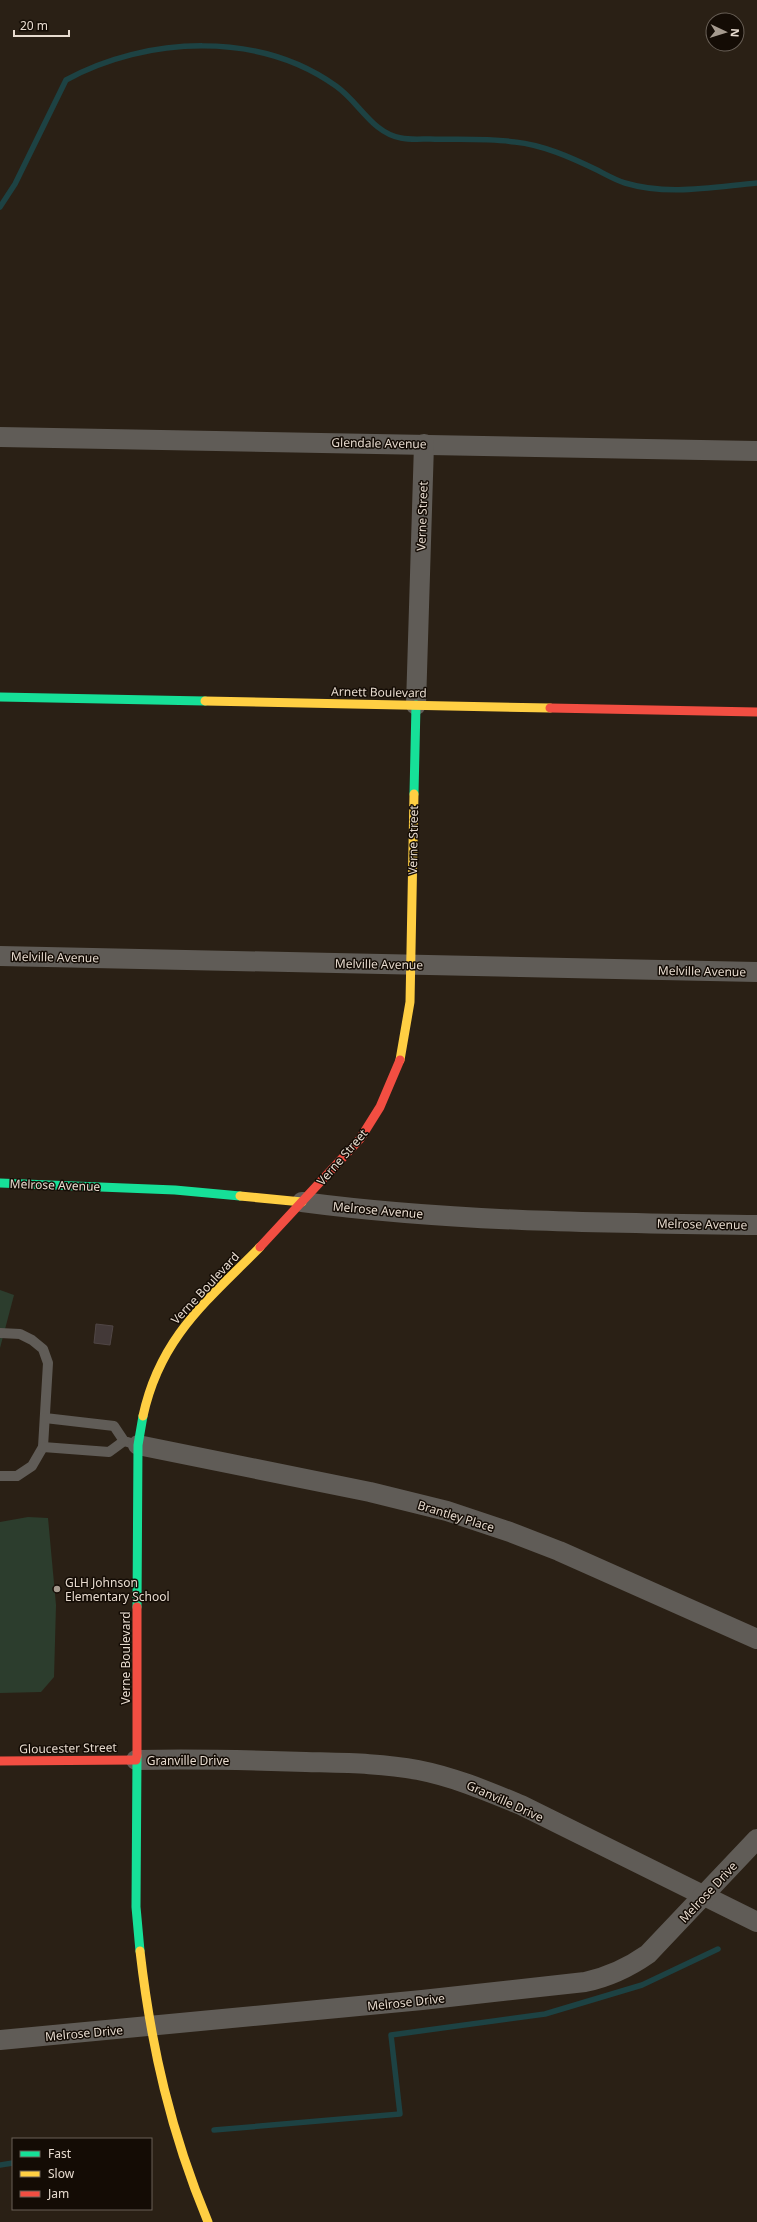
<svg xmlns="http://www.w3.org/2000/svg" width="757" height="2222" font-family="'Noto Sans',sans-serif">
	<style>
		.green { fill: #2c3d2d }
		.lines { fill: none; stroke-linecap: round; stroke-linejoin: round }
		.stream { stroke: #1d4243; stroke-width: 5.5 }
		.building { fill: #433938; stroke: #504645 }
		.lane { stroke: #605c57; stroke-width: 10 }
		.street { stroke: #605c57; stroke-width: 20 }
		.fast { stroke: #16e098; stroke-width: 9 }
		.slow { stroke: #ffcf43; stroke-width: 9 }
		.jam { stroke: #f24e42; stroke-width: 9 }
		.poi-dot { fill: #a59a8e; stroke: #140c05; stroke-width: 1.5 }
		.labels { text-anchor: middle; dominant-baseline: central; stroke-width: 3; stroke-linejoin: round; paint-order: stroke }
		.street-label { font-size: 12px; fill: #e7dbcf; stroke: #140c05 }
		.poi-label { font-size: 12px; fill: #e7dbcf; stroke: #140c05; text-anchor: start }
	</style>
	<rect width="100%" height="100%" fill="#2a2015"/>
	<g class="green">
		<path d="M 0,1290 L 14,1295 L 0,1348 Z"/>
		<path d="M 28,1517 L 48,1518 L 56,1605 L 54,1677 L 41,1692 L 0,1693 L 0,1522 Z"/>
	</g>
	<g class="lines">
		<g class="stream">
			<path d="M 0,207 L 15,184 L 66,80 C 147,36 259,31 336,86 C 359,102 372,133 401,138 C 410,140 421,139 430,139 C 458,140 487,138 515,142 C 543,145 570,157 595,169 C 605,174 615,180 625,183 C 668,196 713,187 757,183"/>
			<path d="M 214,2130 L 400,2114 L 391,2035 L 545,2014 L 642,1985 L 718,1949"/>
			<path d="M 0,2165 L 13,2163"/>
		</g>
	</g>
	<path class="building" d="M 96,1324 L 113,1326 L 110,1345 L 94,1343 Z"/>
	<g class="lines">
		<g class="lane">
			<path d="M 0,1333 L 20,1334 L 32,1340 L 43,1349 L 48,1363 L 43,1447 L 32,1466 L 17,1476 L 0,1476"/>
			<path d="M 45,1418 L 114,1426 L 124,1441 L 138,1445"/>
			<path d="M 43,1447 L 109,1452 L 124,1441"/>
		</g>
		<g class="street">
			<path d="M 0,437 L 757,451"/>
			<path d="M 416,705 L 424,444"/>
			<path d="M 0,956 L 757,972"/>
			<path d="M 302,1202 C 453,1222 605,1223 757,1225"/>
			<path d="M 138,1445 L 370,1492 L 447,1511 L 510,1532 L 559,1551 L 757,1639"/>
			<path d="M 136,1760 C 193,1759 249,1760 306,1762 C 343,1763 381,1763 418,1770 C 454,1777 487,1791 521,1805 L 757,1922"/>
			<path d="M 0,2040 L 422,2000 L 585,1982 C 609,1977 628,1968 648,1954 L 757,1839"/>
		</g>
		<g class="fast">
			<path d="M 0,697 L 205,701"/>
			<path d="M 414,794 L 416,705"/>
			<path d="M 0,1183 L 175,1190 L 240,1196"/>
			<path d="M 137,1607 L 138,1445 L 143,1416"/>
			<path d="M 137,1756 L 136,1907 L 140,1951"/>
		</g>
		<g class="slow">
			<path d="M 205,701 L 550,708"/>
			<path d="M 400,1060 L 410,1002 L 414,794"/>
			<path d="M 240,1196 L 302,1202"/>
			<path d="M 143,1416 C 160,1337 207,1301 260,1247"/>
			<path d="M 140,1951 C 151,2047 171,2133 208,2222"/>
		</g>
		<g class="jam">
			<path d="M 550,708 L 757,712"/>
			<path d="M 260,1247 L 360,1139 L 380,1107 L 400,1060"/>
			<path d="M 137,1756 L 137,1607"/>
			<path d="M 0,1761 L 136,1760"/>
		</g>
	</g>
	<circle class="poi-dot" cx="57" cy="1589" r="4"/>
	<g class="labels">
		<g class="street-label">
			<text transform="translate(379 443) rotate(1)">Glendale Avenue</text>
			<text transform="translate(422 516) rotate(-88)">Verne Street</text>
			<text transform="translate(379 692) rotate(1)">Arnett Boulevard</text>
			<text transform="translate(413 840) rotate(-89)">Verne Street</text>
			<text transform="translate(55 957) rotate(1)">Melville Avenue</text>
			<text transform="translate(379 964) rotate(1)">Melville Avenue</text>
			<text transform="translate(702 971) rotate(1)">Melville Avenue</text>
			<text transform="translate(342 1157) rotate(-49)">Verne Street</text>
			<text transform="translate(55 1185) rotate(2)">Melrose Avenue</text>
			<text transform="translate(378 1210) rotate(5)">Melrose Avenue</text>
			<text transform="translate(702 1224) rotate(1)">Melrose Avenue</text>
			<text transform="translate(205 1288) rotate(-47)">Verne Boulevard</text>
			<text transform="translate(456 1516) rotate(17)">Brantley Place</text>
			<text transform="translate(125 1658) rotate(-90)">Verne Boulevard</text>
			<text transform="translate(68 1748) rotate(-1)">Gloucester Street</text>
			<text x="188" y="1760">Granville Drive</text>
			<text transform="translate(505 1801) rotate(24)">Granville Drive</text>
			<text transform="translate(708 1892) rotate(-47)">Melrose Drive</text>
			<text transform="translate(406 2002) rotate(-6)">Melrose Drive</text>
			<text transform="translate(84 2033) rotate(-5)">Melrose Drive</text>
		</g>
		<g class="poi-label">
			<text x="65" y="1582">GLH Johnson<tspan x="65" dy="14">Elementary School</tspan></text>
		</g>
	</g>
	<rect x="12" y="2138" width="140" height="72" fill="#140c05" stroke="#685f56"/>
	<rect x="20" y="2151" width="20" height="6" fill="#16e098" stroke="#685f56"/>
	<text x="48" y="2158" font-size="12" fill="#e7dbcf">Fast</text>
	<rect x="20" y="2171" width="20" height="6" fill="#ffcf43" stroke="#685f56"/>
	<text x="48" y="2178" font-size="12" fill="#e7dbcf">Slow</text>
	<rect x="20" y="2191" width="20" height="6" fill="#f24e42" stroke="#685f56"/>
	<text x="48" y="2198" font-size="12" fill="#e7dbcf">Jam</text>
	<g transform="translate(725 32) rotate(94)"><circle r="19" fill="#140c05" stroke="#685f56"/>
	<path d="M0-3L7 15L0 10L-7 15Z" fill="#a59a8e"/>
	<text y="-6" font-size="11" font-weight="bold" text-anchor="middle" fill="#e7dbcf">N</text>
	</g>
	<path d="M14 30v6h55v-6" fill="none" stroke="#e7dbcf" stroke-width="2"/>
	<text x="20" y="30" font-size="12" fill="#e7dbcf" stroke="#140c05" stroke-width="3" paint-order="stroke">20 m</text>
</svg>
